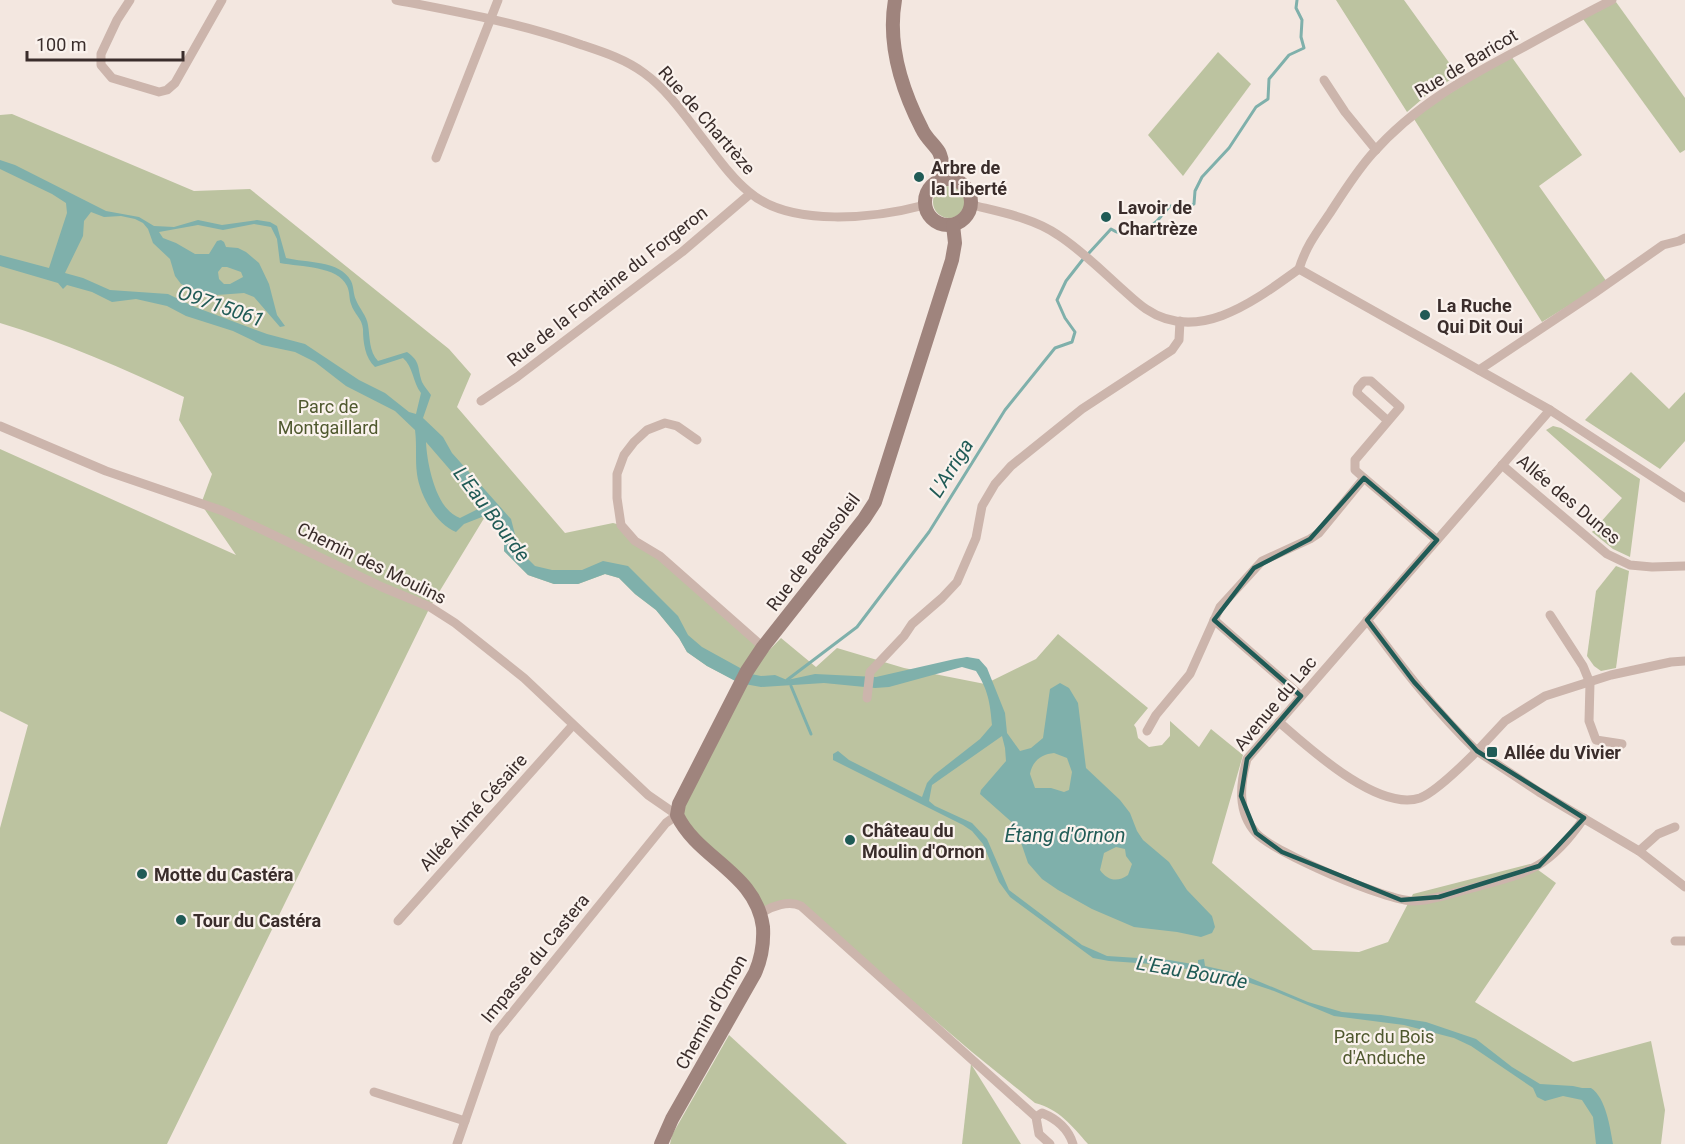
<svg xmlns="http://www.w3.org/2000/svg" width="1685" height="1144" font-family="Roboto,sans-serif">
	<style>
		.green { fill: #bcc3a0 }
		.water { fill: #7fb0ab; fill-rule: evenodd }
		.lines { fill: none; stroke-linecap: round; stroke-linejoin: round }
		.stream { stroke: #7fb0ab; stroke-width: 3 }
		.street { stroke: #ccb5ac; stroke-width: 9 }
		.secondary { stroke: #9f847d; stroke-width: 14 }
		.marked { fill: none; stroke: #205b56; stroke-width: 4.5; stroke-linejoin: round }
		.poi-dot { fill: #205b56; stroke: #faf2ed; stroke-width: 2 }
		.labels { text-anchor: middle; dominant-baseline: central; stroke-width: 4.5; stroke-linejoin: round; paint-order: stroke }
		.street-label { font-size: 18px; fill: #3a2d2b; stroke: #faf2ed }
		.poi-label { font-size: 18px; font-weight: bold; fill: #3a2d2b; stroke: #faf2ed; text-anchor: start }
		.park-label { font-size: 18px; fill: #4f582e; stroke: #faf2ed }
		.water-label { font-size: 20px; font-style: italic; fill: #205b56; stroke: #faf2ed }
	</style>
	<rect width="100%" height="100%" fill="#f3e7e0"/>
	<g class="green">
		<path d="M 1336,0 L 1404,0 L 1458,75 L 1428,94 L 1407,112 Z"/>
		<path d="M 1616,2 L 1685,98 L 1685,150 L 1680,153 L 1583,19 Z"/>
		<path d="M 1218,52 L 1251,84 L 1183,176 L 1148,135 Z"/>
		<path d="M 1511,56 L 1582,155 L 1539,186 L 1607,282 L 1542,322 L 1414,119 L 1434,103 Z"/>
		<path d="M 12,114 L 194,191 L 250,189 L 449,349 L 471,374 L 457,407 L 565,533 L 613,523 L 621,525 L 763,647 L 758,662 L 781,638 L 816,667 L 837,648 L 904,668 L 985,684 L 1036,659 L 1058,634 L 1148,708 L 1134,725 L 1136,728 L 1138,738 L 1149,747 L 1162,745 L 1170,736 L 1170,721 L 1199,747 L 1211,729 L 1243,755 L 1212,863 L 1313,950 L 1359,952 L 1388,942 L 1413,894 L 1530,864 L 1556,883 L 1475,1002 L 1573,1062 L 1651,1041 L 1665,1110 L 1661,1144 L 1088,1144 C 1072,1126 1059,1109 1035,1103 L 972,1052 L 801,906 L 767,909 L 677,815 L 740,683 L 707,666 L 687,652 L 679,638 L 656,610 L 635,594 L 619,578 L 605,574 L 578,584 L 554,584 L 528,575 L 504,551 L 504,539 L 486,515 L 430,607 L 167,1144 L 0,1144 L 0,828 L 28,725 L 0,711 L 0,449 L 236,555 L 201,504 L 212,474 L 179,420 L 184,397 C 124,369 64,342 0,323 L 0,115 Z"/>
		<circle cx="949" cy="202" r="16"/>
		<path d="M 1631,372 L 1669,409 L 1685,392 L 1685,441 L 1660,469 L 1585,420 Z"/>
		<path d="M 1553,426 L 1561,428 L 1640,479 L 1630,557 L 1613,549 L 1592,532 L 1622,498 L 1546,430 Z"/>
		<path d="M 1616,566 L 1629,571 L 1616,668 L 1601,671 L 1594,666 L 1587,656 L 1596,591 Z"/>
		<path d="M 729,1035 L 847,1144 L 670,1144 L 672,1135 Z"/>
		<path d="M 971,1064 L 1021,1144 L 962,1144 Z"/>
	</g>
	<path class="water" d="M 0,160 L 15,165 L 106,211 L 139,217 L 154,226 L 174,227 L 198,220 L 222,225 L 257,220 L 270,222 L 277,226 L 286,258 C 306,263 340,260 351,281 C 354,287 353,294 356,300 C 359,308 367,316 368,325 C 370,337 369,352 378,361 L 407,352 C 421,362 417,367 422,382 C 424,386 428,391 431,395 L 423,418 L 443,437 L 452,453 L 511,519 L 519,550 L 535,566 L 552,570 L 582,570 L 603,561 L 628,566 L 678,616 L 688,635 L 702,647 L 751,674 L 761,676 L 775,675 L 787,680 L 815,674 L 876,677 L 955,659 L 967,657 L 979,659 L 987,668 L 1005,713 L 1007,733 L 1020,751 L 1031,748 L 1043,738 L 1050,689 L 1060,683 L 1069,688 L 1078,703 L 1086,768 L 1120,800 L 1130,813 L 1137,831 L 1143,840 L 1169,862 L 1187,890 L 1212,916 L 1215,927 L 1212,933 L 1201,937 L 1177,932 L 1134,927 L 1092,909 L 1058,890 L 1042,879 L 1028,863 L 1015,825 L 980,794 L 981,790 L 1006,761 L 1005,748 L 1002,736 L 932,785 L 929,801 L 935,806 L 972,823 L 987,839 L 1009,890 L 1082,945 L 1107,956 L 1169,960 L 1198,965 L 1198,960 L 1204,959 L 1205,966 L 1241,974 L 1308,1002 L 1342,1012 L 1381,1015 L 1426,1022 L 1476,1039 L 1512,1067 L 1540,1084 L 1573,1086 L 1582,1088 L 1591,1088 C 1606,1098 1610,1127 1613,1144 L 1596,1144 L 1593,1117 L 1582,1100 L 1563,1096 L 1545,1101 L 1537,1097 L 1533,1088 L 1471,1046 L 1454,1038 L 1404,1025 L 1334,1016 L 1274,991 L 1235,978 L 1166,965 L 1109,961 L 1093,958 L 1010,897 L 999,882 L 983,844 L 972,831 L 963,825 L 833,760 L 833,754 L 838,751 L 849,760 L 922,797 L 927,783 L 934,775 L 980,739 L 992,725 C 990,702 988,690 976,671 L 962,667 L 889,687 L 875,688 L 824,683 L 761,687 L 739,683 L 707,666 L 687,652 L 679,638 L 656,610 L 635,594 L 619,578 L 605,574 L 578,584 L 554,584 L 528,575 L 504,551 L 504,539 L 487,515 L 464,524 L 456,532 C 436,524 420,496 417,474 C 415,460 417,445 415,430 L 395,411 L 346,386 L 315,362 L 295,352 L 262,345 L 233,331 L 186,316 L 167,306 L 136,299 L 112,302 L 92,292 L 67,285 L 63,289 L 58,283 L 0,266 L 0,255 L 49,268 L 67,213 L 66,203 L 52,194 L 0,169 ZM 91,212 L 104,217 L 121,216 L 135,219 L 143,223 L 148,229 L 153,243 L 170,259 L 175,276 L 181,284 L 200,292 L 217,295 L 244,293 L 254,297 L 280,327 L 285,326 L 277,315 L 269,284 L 259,263 L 246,252 L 238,248 L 226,247 L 224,242 L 221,240 L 217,241 L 209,254 L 195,254 L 176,243 L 163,238 L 159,232 L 198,225 L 223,230 L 254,224 L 271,227 L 277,239 L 280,263 C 301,267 338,266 347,286 C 350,292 349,299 351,304 C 354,314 362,318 363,329 C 363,342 365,358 375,367 L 403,358 C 413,366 413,383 421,393 L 416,414 L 409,412 L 385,393 L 359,380 L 305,344 L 267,334 L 195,307 L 168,294 L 110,290 L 83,278 L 65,273 L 83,236 L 84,221 ZM 222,267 L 227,267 L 241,272 L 243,277 L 230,284 L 224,284 L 219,279 L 218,272 ZM 426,442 L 471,494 L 484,506 L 460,518 C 436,510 427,464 426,442 ZM 1054,753 L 1067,758 L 1072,772 L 1069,790 L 1064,792 L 1051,788 L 1035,788 L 1030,774 C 1032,761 1042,754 1054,753 ZM 1116,847 L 1125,849 L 1126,856 L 1132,864 L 1128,875 C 1117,883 1107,880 1100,870 L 1104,853 Z"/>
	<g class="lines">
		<g class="stream">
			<path d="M 1089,253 L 1111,229 C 1125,238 1127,231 1141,234 L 1157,221 L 1170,206 L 1186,208 L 1194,204 L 1195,191 L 1202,177 L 1229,148 L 1256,107 L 1268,99 L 1269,79 L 1289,55 L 1304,48 L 1301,37 L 1302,20 L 1296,8 L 1297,0"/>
			<path d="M 787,680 L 857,627 L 929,532 L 1005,410 L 1055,348 L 1072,342 L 1075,332 L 1065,318 L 1057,300 L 1066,281 L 1084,258"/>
			<path d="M 791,686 L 811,734"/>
		</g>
		<g class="street">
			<path d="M 130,0 L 117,20 L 101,54 L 101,65 L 112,78 L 159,92 L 167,90 L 175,83 L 222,0"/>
			<path d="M 396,0 C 458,12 521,23 582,45 C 603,52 625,59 644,73 C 669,91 688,120 707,144 C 720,161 733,179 749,192 C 791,228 876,218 925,205"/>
			<path d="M 1324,80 L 1345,112 L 1376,150"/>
			<path d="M 436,158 L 498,0"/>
			<path d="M 972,205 C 1000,212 1034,218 1058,235 C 1081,250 1101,270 1121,288 C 1129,295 1137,303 1146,309 C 1199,345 1257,299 1299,269"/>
			<path d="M 1299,269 L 1550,410 L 1685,498"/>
			<path d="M 1299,269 C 1306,246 1317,232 1330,213 C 1343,193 1356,172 1372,154 C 1415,105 1467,77 1524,47 C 1553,31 1582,15 1612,0"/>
			<path d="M 1479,370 L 1593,294 L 1663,245 L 1679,241 L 1685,238"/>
			<path d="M 481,401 L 517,377 L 682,252 L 750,194"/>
			<path d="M 1550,410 L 1247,759 C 1240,784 1237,812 1256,833 C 1274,853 1387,901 1414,901 C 1434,900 1453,893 1472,888 C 1528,873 1549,869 1584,818"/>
			<path d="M 0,426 L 106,471 L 223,511 L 382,587 L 430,607 L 455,623 L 524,678 L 648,795 L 677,815 L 666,823 L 495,1034 L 457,1144"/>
			<path d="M 697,440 L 677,426 L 665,423 L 647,430 L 634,442 L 624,455 L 617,474 L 617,498 L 621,525 L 635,541 L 660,556 L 763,647"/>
			<path d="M 1502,465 L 1607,554 L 1630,565 L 1652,567 L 1685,566"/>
			<path d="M 1364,478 L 1437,540"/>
			<path d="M 1550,615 L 1583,666 L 1590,683 L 1589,721 L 1596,740 L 1622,744"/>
			<path d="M 1214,620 L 1301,696"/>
			<path d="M 1685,661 L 1671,662 L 1611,675 L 1545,696 L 1505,721 L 1477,751 L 1539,792 L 1639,851 L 1685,887"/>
			<path d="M 867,698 L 870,672 L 904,636 L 912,624 L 942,598 L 957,582 L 976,538 L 982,506 L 995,484 L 1011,466 L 1082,409 L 1172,350 L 1179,340 L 1180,321"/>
			<path d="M 1279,722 C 1309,748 1378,812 1420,798 C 1436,792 1465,763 1477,751 C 1435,711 1401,666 1367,620"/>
			<path d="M 1147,731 L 1156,715 L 1190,674 L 1220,607 L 1262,561 L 1310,539 L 1319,533 L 1364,478 L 1355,470 L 1355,460 L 1400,407 L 1371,381 L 1364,381 L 1358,388 L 1357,393 L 1388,421"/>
			<path d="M 1639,851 L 1658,834 L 1675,827"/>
			<path d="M 761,913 C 772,906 789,900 801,906 L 1036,1117 L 1039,1134 L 1050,1144"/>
			<path d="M 398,921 L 573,725"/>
			<path d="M 1675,941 L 1685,941"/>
			<path d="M 374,1092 L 465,1121"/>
			<path d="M 1036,1117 L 1042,1113 C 1057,1119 1068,1128 1073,1144"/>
		</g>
		<g class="secondary">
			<path d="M 895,0 C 887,45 902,90 922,129 C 926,138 934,144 939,152 C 943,160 943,170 945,179"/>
			<circle cx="948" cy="202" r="23"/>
			<path d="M 661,1144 L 672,1119 L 755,973 C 762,957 764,944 763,927 C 756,873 698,859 677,815 L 679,804 L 747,671 L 763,647 L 864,519 L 875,502 L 952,260 L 955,243 L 953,225"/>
		</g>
	</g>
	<path class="marked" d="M 1364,478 L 1437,540 L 1367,620 L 1414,682 L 1477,751 L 1584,818 L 1539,866 L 1439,897 L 1401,900 L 1282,852 L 1256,833 L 1241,796 L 1247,759 L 1301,696 L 1214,620 L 1254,568 L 1310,539 Z"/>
	<g class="poi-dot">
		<circle cx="919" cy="177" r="6"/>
		<circle cx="1106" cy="217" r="6"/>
		<circle cx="1425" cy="315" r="6"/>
		<rect x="1486" y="746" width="12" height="12" rx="3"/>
		<circle cx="850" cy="840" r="6"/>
		<circle cx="142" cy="874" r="6"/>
		<circle cx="181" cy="920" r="6"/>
	</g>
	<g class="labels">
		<g class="street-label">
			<text transform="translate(1466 63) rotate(-31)">Rue de Baricot</text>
			<text transform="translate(707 120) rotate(49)">Rue de Chartrèze</text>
			<text transform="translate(607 286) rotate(-38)">Rue de la Fontaine du Forgeron</text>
			<text transform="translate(1569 499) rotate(40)">Allée des Dunes</text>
			<text transform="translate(813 552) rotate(-53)">Rue de Beausoleil</text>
			<text transform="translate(372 563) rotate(26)">Chemin des Moulins</text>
			<text transform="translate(1275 703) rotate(-50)">Avenue du Lac</text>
			<text transform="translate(473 812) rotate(-48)">Allée Aimé Césaire</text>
			<text transform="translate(535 958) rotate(-51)">Impasse du Castera</text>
			<text transform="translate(711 1012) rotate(-61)">Chemin d'Ornon</text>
		</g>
		<g class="poi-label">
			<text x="931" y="167">Arbre de<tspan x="931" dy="21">la Liberté</tspan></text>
			<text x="1118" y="207">Lavoir de<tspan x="1118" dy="21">Chartrèze</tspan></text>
			<text x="1437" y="305">La Ruche<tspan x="1437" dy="21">Qui Dit Oui</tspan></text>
			<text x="1504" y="752">Allée du Vivier</text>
			<text x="862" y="830">Château du<tspan x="862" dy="21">Moulin d'Ornon</tspan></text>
			<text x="154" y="874">Motte du Castéra</text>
			<text x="193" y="920">Tour du Castéra</text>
		</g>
		<g class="park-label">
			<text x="328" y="406">Parc de<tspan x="328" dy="21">Montgaillard</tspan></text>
			<text x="1384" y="1036">Parc du Bois<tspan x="1384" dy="21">d'Anduche</tspan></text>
		</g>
		<g class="water-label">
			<text transform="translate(221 306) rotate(19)">O9715061</text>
			<text transform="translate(951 468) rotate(-58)">L'Arriga</text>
			<text transform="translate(492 514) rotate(53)">L'Eau Bourde</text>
			<text x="1065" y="835">Étang d'Ornon</text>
			<text transform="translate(1192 972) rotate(10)">L'Eau Bourde</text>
		</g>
	</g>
	<path d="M27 51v9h156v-9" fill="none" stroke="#3a2d2b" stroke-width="3"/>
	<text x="36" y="51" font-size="18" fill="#3a2d2b" stroke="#faf2ed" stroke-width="4.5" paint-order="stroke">100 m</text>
</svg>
